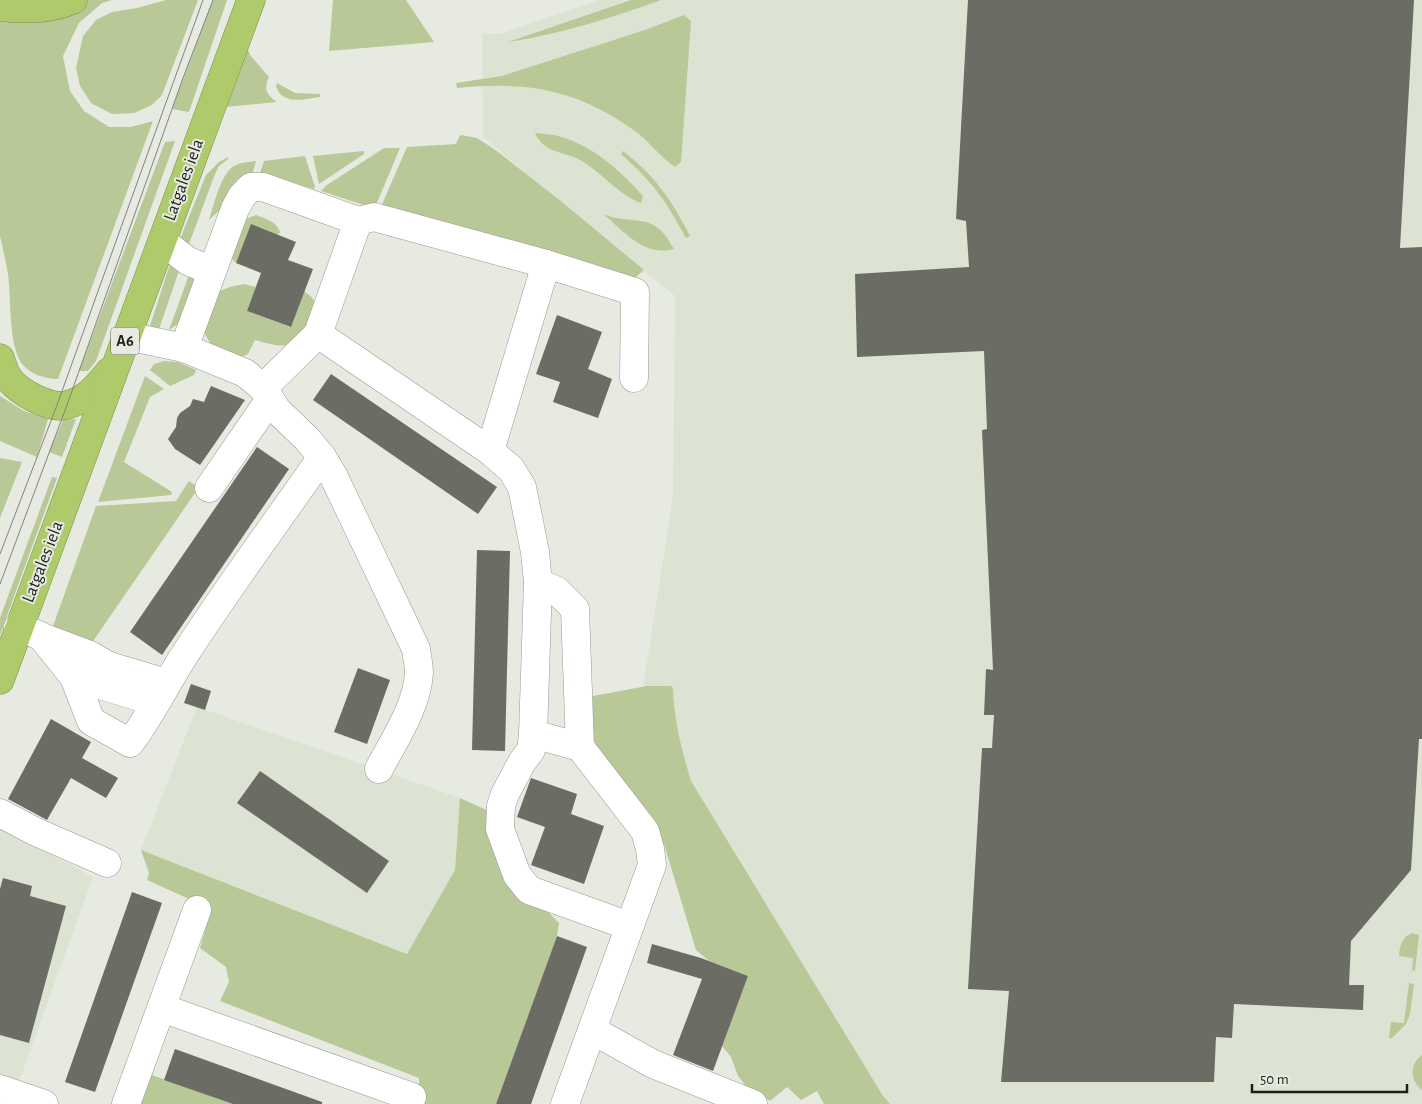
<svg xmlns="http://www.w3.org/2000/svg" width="1422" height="1104" font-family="'Alegreya Sans',sans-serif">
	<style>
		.built { fill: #dde3d2 }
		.green { fill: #b8c896 }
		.building { fill: #6b6d65 }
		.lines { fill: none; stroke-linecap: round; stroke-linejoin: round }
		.minor-casing { stroke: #979a91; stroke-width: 29 }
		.highway-casing { stroke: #7c8e4f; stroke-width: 29 }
		.minor { stroke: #fff; stroke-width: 28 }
		.highway { stroke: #afca6b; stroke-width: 28 }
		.tram { stroke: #81837d; stroke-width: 1 }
		.labels { text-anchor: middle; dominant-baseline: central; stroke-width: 4; stroke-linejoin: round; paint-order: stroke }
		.shield { fill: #e7eae1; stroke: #5a5c57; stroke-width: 1 }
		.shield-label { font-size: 16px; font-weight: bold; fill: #1e1f1c }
		.street-label { font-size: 18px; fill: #1e1f1c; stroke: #e7eae1 }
	</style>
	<rect width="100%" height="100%" fill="#e7eae1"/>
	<g class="built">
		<path d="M 599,0 L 1422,0 L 1422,1104 L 854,1104 L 641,701 L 673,496 L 675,296 L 590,227 L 483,137 L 482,34 L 500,34 Z"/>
		<path d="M 197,707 L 460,798 L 455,870 L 408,954 L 141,850 Z"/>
		<path d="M 0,827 L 93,877 L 17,1087 L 0,1081 Z"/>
	</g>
	<g class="green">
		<path d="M 0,0 L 112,0 L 102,3 L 79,23 L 63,56 L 70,91 L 84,111 L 109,127 L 131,127 L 153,121 L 58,379 C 44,379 26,373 19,359 C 9,337 11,299 8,274 C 6,262 3,249 0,236 Z"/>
		<path d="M 166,0 L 198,0 L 162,95 L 152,105 L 134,113 L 112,114 L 91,103 L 80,86 L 76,68 L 83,36 L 96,20 L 112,12 L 137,8 Z"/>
		<path d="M 213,0 L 227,0 L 189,112 L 172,109 Z"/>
		<path d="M 333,0 L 406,0 L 434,42 L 329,51 Z"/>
		<path d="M 631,0 L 661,0 C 611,18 561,34 508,42 Z"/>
		<path d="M 684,15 L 691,21 L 681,162 L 675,167 C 661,158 649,141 635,131 C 577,89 527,81 457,88 L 456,83 L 502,76 L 645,30 Z"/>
		<path d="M 247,47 L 250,55 L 269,77 C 263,89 267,95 277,102 L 225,107 Z"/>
		<path d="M 277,83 L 295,93 L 320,94 L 320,97 C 305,99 282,106 276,86 Z"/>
		<path d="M 535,133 C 543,134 551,134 558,136 C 592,145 620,170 643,196 L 641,203 C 618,195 602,172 580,160 C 564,151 544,154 535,133 Z"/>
		<path d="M 461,135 L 477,138 L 497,151 L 562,202 L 644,270 L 631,281 L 380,209 L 407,147 L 456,144 L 459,137 Z"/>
		<path d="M 175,141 L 96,361 L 88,371 L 79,371 L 165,142 Z"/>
		<path d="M 384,148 L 400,148 L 376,205 L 373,208 L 321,191 L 327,185 Z"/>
		<path d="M 364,151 L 364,154 L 319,184 L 313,156 Z"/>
		<path d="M 623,151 C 656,177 671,199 690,236 L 686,238 C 666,201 653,182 621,154 Z"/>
		<path d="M 305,156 L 315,187 L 314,189 L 260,173 L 264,161 Z"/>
		<path d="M 228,157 L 228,159 L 219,166 L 215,174 L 186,252 L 178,244 L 206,175 L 219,162 Z"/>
		<path d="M 256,161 L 253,172 C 230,179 236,186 225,203 C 222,209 214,215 209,220 C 214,205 221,171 236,165 C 242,162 249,162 256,161 Z"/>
		<path d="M 603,214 C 636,227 653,209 674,249 C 644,257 625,232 603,214 Z"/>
		<path d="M 256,215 C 266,219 276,221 280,232 L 278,235 L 251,225 L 236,263 L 229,256 L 243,220 Z"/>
		<path d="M 171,261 L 180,268 L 159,329 L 148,332 Z"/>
		<path d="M 190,272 L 197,279 L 183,320 L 169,330 Z"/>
		<path d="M 244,284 L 256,287 L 247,311 L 290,327 L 304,291 C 307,293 311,296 313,299 C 319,310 305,338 294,343 C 282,349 267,343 255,340 L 248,354 L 238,359 L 213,348 L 205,334 L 203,320 L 217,292 L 230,287 Z"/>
		<path d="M 164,361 L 178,362 L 196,370 L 194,375 L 170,386 L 150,370 L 154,364 Z"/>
		<path d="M 145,376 L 164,389 L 150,397 L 124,462 L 172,492 L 171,495 L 98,502 Z"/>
		<path d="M 0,396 L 24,411 L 48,419 L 37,457 L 0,441 Z"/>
		<path d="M 76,419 L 62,457 L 49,452 L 63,420 Z"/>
		<path d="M 0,458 L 22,462 L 0,518 Z"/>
		<path d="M 52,477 L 57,478 L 0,635 L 0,618 Z"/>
		<path d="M 189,481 L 195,485 L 195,493 L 89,647 L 52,629 L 96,506 L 176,501 Z"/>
		<path d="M 647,686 L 671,686 L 673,689 C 674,721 682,751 691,781 L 883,1096 L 890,1104 L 824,1104 L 817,1091 L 801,1100 L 787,1087 L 770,1101 L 746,1086 L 738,1076 L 731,1057 L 722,1046 L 748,976 L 709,961 L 696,950 L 664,844 L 597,755 L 587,739 L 588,697 Z"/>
		<path d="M 460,798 L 491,812 L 513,892 L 549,913 L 559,923 L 557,936 L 496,1104 L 415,1104 L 419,1091 L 419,1078 L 220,1001 L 229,982 L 226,967 L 200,948 L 211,909 L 147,880 L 149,873 L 141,850 L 407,954 L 455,870 Z"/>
		<path d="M 1412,933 L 1419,935 L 1415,971 L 1412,970 L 1413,958 L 1399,956 C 1400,945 1402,937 1412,933 Z"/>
		<path d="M 1409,983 L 1414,984 L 1410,1014 L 1406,1024 L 1391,1039 L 1389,1037 L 1391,1022 L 1404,1023 Z"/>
		<path d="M 1422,1055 L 1422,1090 C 1410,1081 1409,1064 1422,1055 Z"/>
		<path d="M 149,1074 L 233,1104 L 138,1104 Z"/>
	</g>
	<g class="building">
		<path d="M 968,0 L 1414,0 L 1400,248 L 1422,247 L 1422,739 L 1419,739 L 1411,870 L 1351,941 L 1349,985 L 1364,985 L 1363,1010 L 1234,1004 L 1232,1038 L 1216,1037 L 1214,1082 L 1001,1082 L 1009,991 L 968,989 L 982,748 L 992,748 L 994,715 L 984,715 L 986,669 L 993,670 L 982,430 L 987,429 L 984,351 L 857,357 L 855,274 L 969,267 L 966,221 L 956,219 Z"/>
		<path d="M 251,224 L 296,242 L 288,260 L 313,269 L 291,327 L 247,311 L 261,273 L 236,263 Z"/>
		<path d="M 557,315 L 602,332 L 588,369 L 612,379 L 598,418 L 553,402 L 560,382 L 536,374 Z"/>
		<path d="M 331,374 L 497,487 L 478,514 L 313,400 Z"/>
		<path d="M 211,386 L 245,400 L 200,465 L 175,449 L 168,439 L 176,427 L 177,418 L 180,413 L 190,406 L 193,399 L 204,402 Z"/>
		<path d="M 257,447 L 289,469 L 162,655 L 130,632 Z"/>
		<path d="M 477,550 L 510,551 L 505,751 L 472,750 Z"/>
		<path d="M 358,668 L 390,680 L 367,744 L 334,732 Z"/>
		<path d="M 191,684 L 211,691 L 205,710 L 184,703 Z"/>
		<path d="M 51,719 L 91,742 L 82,758 L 118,778 L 106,798 L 71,778 L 47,820 L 8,799 Z"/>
		<path d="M 260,771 L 389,861 L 367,893 L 237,803 Z"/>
		<path d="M 531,778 L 577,794 L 571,814 L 604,826 L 584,884 L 531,865 L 545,827 L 517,817 Z"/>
		<path d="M 3,878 L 32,886 L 30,896 L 66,906 L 29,1043 L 0,1035 L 0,889 Z"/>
		<path d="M 132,892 L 162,903 L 95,1092 L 65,1082 Z"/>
		<path d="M 557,936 L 587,947 L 531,1104 L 496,1104 Z"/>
		<path d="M 652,944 L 701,958 L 748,976 L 713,1071 L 673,1055 L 702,979 L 647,963 Z"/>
		<path d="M 175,1049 L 322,1102 L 322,1104 L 233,1104 L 164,1080 Z"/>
	</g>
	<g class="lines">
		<g class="minor-casing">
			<g id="minor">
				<path d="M 162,241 L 188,261 L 212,271"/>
				<path d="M 318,334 L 358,221"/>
				<path d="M 127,336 L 184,348 L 245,373 L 263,388 L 318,334 L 490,451 L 511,469 L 522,487 L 535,552 L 538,582 L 533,734 L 580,747 L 645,831 L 650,849 L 652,865 L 565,1104"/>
				<path d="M 184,348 L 235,209 L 242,196 L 251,187 L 263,187 L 358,221 L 374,217 L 546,264 L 635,292 L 634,378"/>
				<path d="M 263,388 L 277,410 L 307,439 L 322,457 L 333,475 L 416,649 C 417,657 419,665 419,673 C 417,707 394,740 379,769"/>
				<path d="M 490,451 L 546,264"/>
				<path d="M 209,488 L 270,399"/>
				<path d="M 538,582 L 557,591 L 575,609 L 580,747"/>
				<path d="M 18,627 L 41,636 L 74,677 L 156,702"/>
				<path d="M 42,637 L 90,655 L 109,666 L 166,683"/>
				<path d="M 74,677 L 91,721 L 130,743 C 153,713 169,677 191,645 C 233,581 278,520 322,457"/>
				<path d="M 533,734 L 531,750 L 522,762 L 505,794 L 501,806 L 500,829 L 517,875 L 529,890 L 629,926"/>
				<path d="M 0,813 L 34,831 L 107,863"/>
				<path d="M 162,1008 L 412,1097 L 409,1104"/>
				<path d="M 592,1030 L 653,1064 L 753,1104"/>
				<path d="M 0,1089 L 44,1104"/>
				<path d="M 126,1104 L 197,910"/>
			</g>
		</g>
		<g class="highway-casing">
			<g id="highway">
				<path d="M 0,7 C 25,10 50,10 73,0"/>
				<path d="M 0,358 C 2,363 4,371 7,376 C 16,391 50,410 67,405 C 86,400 98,386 109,372"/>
				<path d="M 0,680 L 251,0"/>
			</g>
		</g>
		<use href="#minor" class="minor"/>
		<use href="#highway" class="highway"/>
		<g class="tram">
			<path d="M 0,554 L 57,405 L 203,0"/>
			<path d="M 0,584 L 67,405 L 183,78 L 213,0"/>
		</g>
	</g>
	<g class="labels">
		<rect class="shield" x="111" y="327.5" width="28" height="27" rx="4"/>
		<g class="shield-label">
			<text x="125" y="341">A6</text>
		</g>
		<g class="street-label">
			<text transform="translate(184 180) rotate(-70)">Latgales iela</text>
			<text transform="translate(43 562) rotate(-69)">Latgales iela</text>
		</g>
	</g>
	<path d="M1252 1084v8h155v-8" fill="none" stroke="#1e1f1c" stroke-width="2.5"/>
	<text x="1260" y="1084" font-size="15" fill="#1e1f1c" stroke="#e7eae1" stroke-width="4" paint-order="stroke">50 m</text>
</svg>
